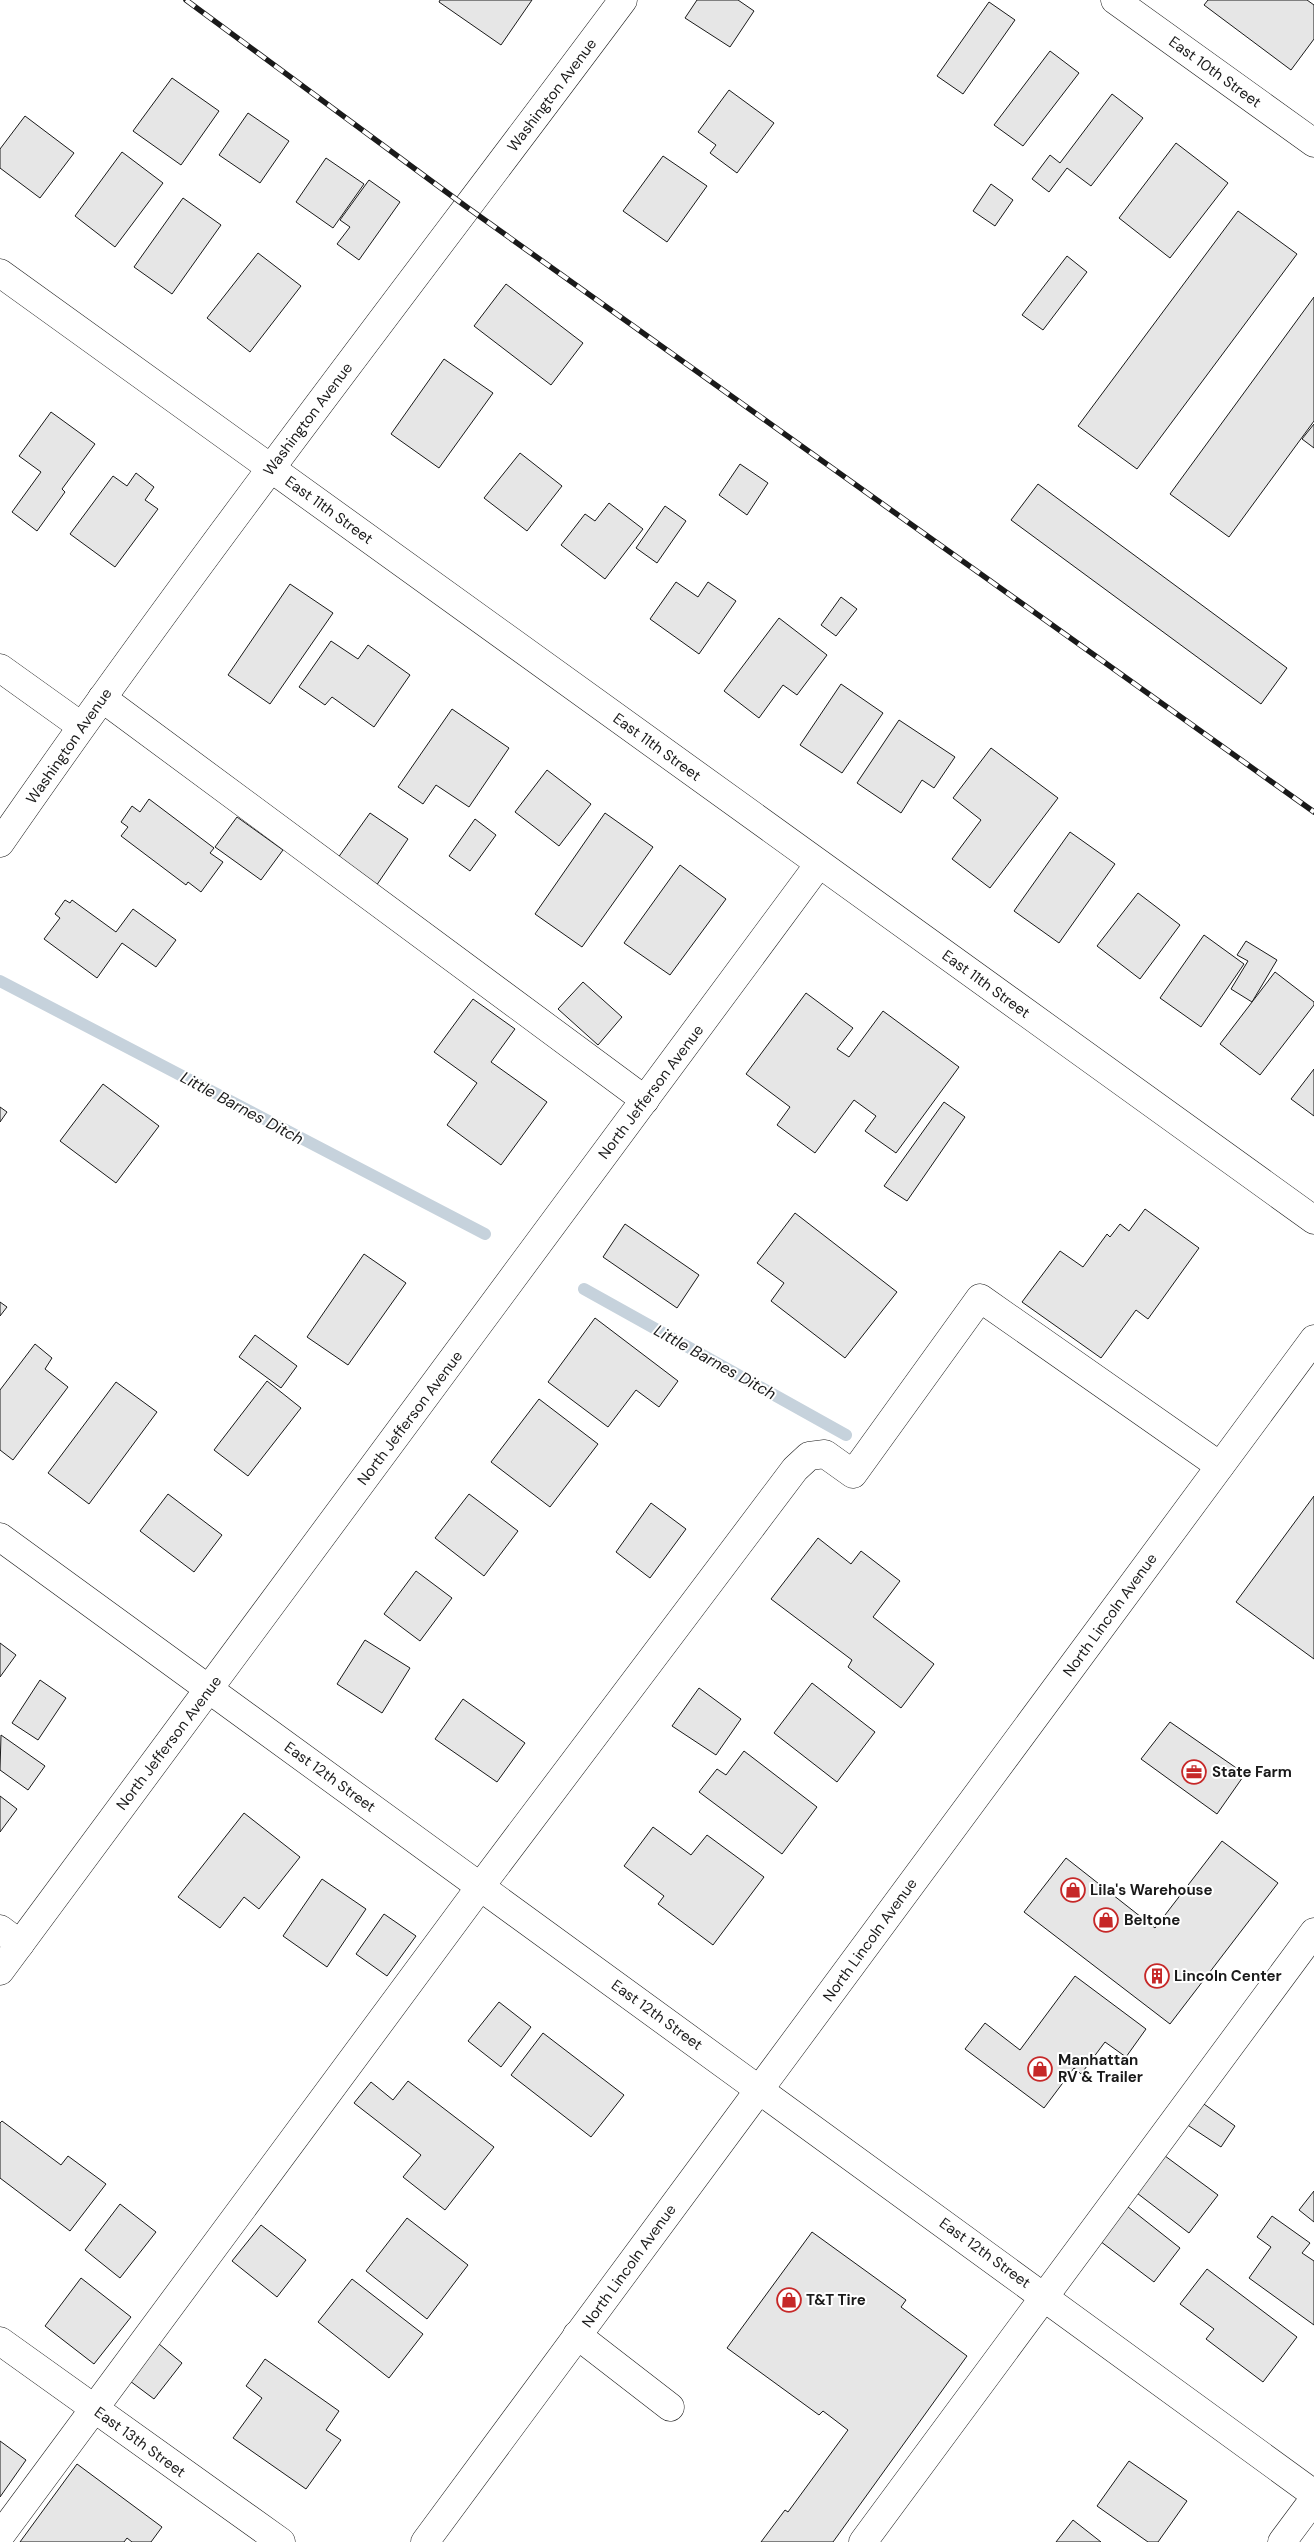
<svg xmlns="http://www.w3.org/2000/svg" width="1314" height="2542" font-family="'DM Sans',sans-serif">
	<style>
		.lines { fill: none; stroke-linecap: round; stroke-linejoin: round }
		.stream { stroke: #c6d2dc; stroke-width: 12 }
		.building { fill: #e6e6e6; stroke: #1a1a1a }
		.minor-casing { stroke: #1a1a1a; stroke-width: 29 }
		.highway-casing { stroke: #1a1a1a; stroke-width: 29 }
		.minor { stroke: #fff; stroke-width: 28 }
		.highway { stroke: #fff; stroke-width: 28 }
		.rail-casing { stroke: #1a1a1a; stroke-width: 5.5 }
		.rail { stroke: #fff; stroke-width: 4; stroke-dasharray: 11; stroke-linecap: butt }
		.labels { text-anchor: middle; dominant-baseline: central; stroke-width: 4; stroke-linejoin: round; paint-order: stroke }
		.street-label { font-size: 15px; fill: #1a1a1a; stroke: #fff }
		.poi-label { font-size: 15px; font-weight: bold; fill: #1a1a1a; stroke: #fff; text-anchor: start }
		.water-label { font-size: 16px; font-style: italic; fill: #1a1a1a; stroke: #fff }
	</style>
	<rect width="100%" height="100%" fill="#fff"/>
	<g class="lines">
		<g class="stream">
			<path d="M 0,981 L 485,1234"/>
			<path d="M 584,1289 L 846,1435"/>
		</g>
	</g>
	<g class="building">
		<path d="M 440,0 L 532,0 L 501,45 L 439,2 Z"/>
		<path d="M 697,0 L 738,0 L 754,11 L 730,47 L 685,18 Z"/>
		<path d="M 1208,0 L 1307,0 L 1314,5 L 1314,39 L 1291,70 L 1204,5 Z"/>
		<path d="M 989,2 L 1015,20 L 963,94 L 937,76 Z"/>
		<path d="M 1050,51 L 1079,73 L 1023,146 L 994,125 Z"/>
		<path d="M 172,78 L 219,111 L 181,165 L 133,131 Z"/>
		<path d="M 729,90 L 774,123 L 737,173 L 710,153 L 716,145 L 698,132 Z"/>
		<path d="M 1112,94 L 1143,118 L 1091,186 L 1067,168 L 1049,192 L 1032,179 L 1050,155 L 1060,163 Z"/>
		<path d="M 248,113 L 289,141 L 260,183 L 219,155 Z"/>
		<path d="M 25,116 L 74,153 L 40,198 L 0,168 L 0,149 Z"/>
		<path d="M 1176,143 L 1228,183 L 1170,258 L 1119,218 Z"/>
		<path d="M 122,152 L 163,183 L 115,247 L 75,216 Z"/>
		<path d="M 663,156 L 707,186 L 667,242 L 623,211 Z"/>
		<path d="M 326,158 L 364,184 L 333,228 L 296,202 Z"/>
		<path d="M 369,180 L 400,202 L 359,260 L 337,244 L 350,227 L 340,220 Z"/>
		<path d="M 991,184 L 1013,200 L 995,226 L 973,211 Z"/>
		<path d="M 183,198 L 221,225 L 172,294 L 134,267 Z"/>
		<path d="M 1238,211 L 1297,254 L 1137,469 L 1078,426 Z"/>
		<path d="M 258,253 L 301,286 L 250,352 L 207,318 Z"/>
		<path d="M 1067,256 L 1087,272 L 1043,330 L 1022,315 Z"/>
		<path d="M 506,284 L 583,343 L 551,385 L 474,326 Z"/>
		<path d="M 1314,297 L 1314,421 L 1229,537 L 1170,494 Z"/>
		<path d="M 444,359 L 493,393 L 439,468 L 391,434 Z"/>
		<path d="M 51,412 L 95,444 L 62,489 L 65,492 L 37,531 L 12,512 L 41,472 L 19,456 Z"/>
		<path d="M 1314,424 L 1314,448 L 1302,439 Z"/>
		<path d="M 520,453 L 562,486 L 527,531 L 484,498 Z"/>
		<path d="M 740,464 L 768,483 L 747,515 L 719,495 Z"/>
		<path d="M 136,473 L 154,487 L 145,500 L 158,509 L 115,567 L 70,534 L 113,476 L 127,486 Z"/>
		<path d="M 1038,484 L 1287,668 L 1261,704 L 1011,520 Z"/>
		<path d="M 609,503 L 643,529 L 605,579 L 561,545 L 585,514 L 595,521 Z"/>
		<path d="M 665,506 L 686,521 L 657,563 L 636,548 Z"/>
		<path d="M 676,582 L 698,597 L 708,582 L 736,601 L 699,654 L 650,619 Z"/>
		<path d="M 290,584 L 333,613 L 270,704 L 228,675 Z"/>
		<path d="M 841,597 L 857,609 L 836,636 L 821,625 Z"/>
		<path d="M 779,618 L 827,655 L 797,695 L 783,685 L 759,718 L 724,691 Z"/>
		<path d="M 331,641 L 358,659 L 368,645 L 410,675 L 374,727 L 332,697 L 325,705 L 299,687 Z"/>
		<path d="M 841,684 L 883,713 L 842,773 L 800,745 Z"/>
		<path d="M 452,709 L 509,748 L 469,807 L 436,785 L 423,804 L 398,787 Z"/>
		<path d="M 899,720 L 955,757 L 934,788 L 922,780 L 901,813 L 857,783 Z"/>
		<path d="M 991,748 L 1058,798 L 990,888 L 952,859 L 981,820 L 953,798 Z"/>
		<path d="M 547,770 L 591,804 L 559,846 L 515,812 Z"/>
		<path d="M 149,799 L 214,848 L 210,853 L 223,862 L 201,892 L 188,882 L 186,885 L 121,836 L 128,827 L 121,822 L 132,806 L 140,812 Z"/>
		<path d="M 370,813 L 408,839 L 374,889 L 335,862 Z"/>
		<path d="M 605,813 L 653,847 L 582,947 L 535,914 Z"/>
		<path d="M 237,817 L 283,850 L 261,880 L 215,847 Z"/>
		<path d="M 475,819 L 496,835 L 470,871 L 449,856 Z"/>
		<path d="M 1070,832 L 1115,864 L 1059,943 L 1014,911 Z"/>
		<path d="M 680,865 L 726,899 L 670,975 L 624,943 Z"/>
		<path d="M 1138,893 L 1180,925 L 1140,979 L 1097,946 Z"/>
		<path d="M 65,900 L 70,903 L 72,900 L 116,932 L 133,909 L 176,940 L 156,967 L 122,943 L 97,978 L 44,939 L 60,918 L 55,914 Z"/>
		<path d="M 1204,935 L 1244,964 L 1201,1027 L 1160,998 Z"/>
		<path d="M 1246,941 L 1277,960 L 1252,1002 L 1231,989 L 1248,961 L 1237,955 Z"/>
		<path d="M 1275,972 L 1314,1002 L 1314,1005 L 1260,1075 L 1220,1044 Z"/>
		<path d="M 583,982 L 622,1017 L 598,1045 L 558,1009 Z"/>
		<path d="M 806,993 L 853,1028 L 837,1049 L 849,1057 L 883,1011 L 959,1067 L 896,1153 L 865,1131 L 876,1116 L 854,1100 L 815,1153 L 777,1125 L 790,1107 L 746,1074 Z"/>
		<path d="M 473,999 L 515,1029 L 491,1062 L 547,1102 L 501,1165 L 447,1125 L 477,1083 L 434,1052 Z"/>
		<path d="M 1314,1069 L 1314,1116 L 1291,1099 Z"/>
		<path d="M 103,1084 L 159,1126 L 116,1183 L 60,1141 Z"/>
		<path d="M 944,1102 L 965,1117 L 907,1201 L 884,1186 Z"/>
		<path d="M 0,1107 L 7,1112 L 0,1122 Z"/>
		<path d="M 1145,1209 L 1199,1248 L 1148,1319 L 1136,1310 L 1101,1358 L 1022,1302 L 1060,1251 L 1083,1267 L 1107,1234 L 1110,1237 L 1120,1224 L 1129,1231 Z"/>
		<path d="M 795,1213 L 897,1292 L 845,1358 L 771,1301 L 784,1283 L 757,1263 Z"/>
		<path d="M 625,1224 L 699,1275 L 677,1308 L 603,1257 Z"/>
		<path d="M 364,1254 L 406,1283 L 348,1365 L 307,1337 Z"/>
		<path d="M 0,1302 L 7,1307 L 0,1316 Z"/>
		<path d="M 595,1318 L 678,1381 L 659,1407 L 636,1390 L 608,1427 L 548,1382 Z"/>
		<path d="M 255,1335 L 297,1366 L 281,1388 L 239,1357 Z"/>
		<path d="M 35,1344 L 52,1358 L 45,1369 L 68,1387 L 13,1460 L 0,1450 L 0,1390 Z"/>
		<path d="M 267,1381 L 301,1408 L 248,1476 L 214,1450 Z"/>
		<path d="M 116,1382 L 157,1412 L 89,1504 L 48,1473 Z"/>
		<path d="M 539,1399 L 598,1444 L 550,1507 L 491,1462 Z"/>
		<path d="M 168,1494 L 222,1535 L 194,1572 L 140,1531 Z"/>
		<path d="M 469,1494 L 518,1531 L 484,1576 L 435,1538 Z"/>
		<path d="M 1314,1496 L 1314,1659 L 1236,1602 Z"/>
		<path d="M 651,1503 L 686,1529 L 650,1578 L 616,1552 Z"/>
		<path d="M 818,1538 L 851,1564 L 861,1551 L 900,1581 L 873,1617 L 934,1664 L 901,1708 L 848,1667 L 852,1660 L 771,1599 Z"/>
		<path d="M 416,1571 L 452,1598 L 420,1641 L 384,1614 Z"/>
		<path d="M 365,1640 L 410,1668 L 382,1713 L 337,1684 Z"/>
		<path d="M 0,1643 L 16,1655 L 0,1677 Z"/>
		<path d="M 40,1680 L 66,1698 L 38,1740 L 12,1723 Z"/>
		<path d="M 812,1683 L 875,1732 L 837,1782 L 774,1733 Z"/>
		<path d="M 699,1688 L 741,1719 L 716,1755 L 672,1726 Z"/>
		<path d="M 463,1699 L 525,1743 L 497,1782 L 435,1739 Z"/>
		<path d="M 1170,1722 L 1245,1774 L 1217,1814 L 1141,1759 Z"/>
		<path d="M 1,1735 L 45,1766 L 28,1790 L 0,1770 Z"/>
		<path d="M 744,1751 L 817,1807 L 782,1854 L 699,1792 L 717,1769 L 726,1775 Z"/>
		<path d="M 0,1796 L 17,1809 L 0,1832 Z"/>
		<path d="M 244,1813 L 300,1857 L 259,1909 L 244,1897 L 220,1928 L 178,1897 Z"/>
		<path d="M 653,1827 L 691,1855 L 707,1835 L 764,1877 L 713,1945 L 658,1904 L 664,1896 L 624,1866 Z"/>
		<path d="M 1222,1841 L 1278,1883 L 1170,2024 L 1024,1912 L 1066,1858 L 1155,1928 Z"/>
		<path d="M 322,1879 L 366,1909 L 327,1967 L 283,1936 Z"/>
		<path d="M 384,1914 L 416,1936 L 387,1976 L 356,1954 Z"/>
		<path d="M 1075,1976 L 1146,2029 L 1126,2057 L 1105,2042 L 1081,2074 L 1074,2068 L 1044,2108 L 965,2049 L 985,2023 L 1020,2050 Z"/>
		<path d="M 499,2002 L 531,2027 L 501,2067 L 468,2041 Z"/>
		<path d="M 543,2033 L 624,2095 L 591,2137 L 511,2075 Z"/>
		<path d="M 408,2081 L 494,2147 L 445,2210 L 403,2177 L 421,2155 L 354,2103 L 371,2082 L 393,2100 Z"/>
		<path d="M 1201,2102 L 1235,2126 L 1221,2147 L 1186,2124 Z"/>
		<path d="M 2,2121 L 61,2165 L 68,2156 L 106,2184 L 70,2231 L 0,2178 L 0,2123 Z"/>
		<path d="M 1161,2153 L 1218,2195 L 1189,2233 L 1133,2190 Z"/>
		<path d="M 1314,2191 L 1314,2222 L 1299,2210 Z"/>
		<path d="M 1123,2203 L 1180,2248 L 1154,2282 L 1096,2238 Z"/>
		<path d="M 120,2204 L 156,2232 L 120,2278 L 85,2250 Z"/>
		<path d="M 1272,2216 L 1310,2243 L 1302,2253 L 1314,2261 L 1314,2325 L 1249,2278 L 1271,2247 L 1257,2237 Z"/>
		<path d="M 407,2218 L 468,2265 L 427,2319 L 366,2271 Z"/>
		<path d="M 261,2225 L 306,2260 L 277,2297 L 232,2261 Z"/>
		<path d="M 812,2232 L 906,2300 L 901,2307 L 967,2356 L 833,2542 L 761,2542 L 785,2510 L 788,2512 L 848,2430 L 823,2411 L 819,2415 L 727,2348 Z"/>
		<path d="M 1207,2269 L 1297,2337 L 1263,2382 L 1206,2339 L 1214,2329 L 1180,2304 Z"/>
		<path d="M 81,2278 L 131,2317 L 94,2364 L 45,2326 Z"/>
		<path d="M 352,2279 L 423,2334 L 389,2378 L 318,2322 Z"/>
		<path d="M 159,2344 L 182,2363 L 154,2399 L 130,2381 Z"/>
		<path d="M 265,2359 L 339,2411 L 326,2430 L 341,2440 L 306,2489 L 233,2438 L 262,2398 L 246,2386 Z"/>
		<path d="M 0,2441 L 26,2460 L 0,2497 Z"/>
		<path d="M 1129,2461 L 1187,2501 L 1158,2542 L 1148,2542 L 1097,2506 Z"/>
		<path d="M 77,2464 L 162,2527 L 151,2542 L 132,2542 L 127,2538 L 124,2542 L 20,2542 Z"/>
		<path d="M 1073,2520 L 1101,2542 L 1056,2542 Z"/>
	</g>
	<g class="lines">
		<g class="minor-casing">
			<g id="minor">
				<path d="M 1115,0 L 1314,143"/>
				<path d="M 0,273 L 1314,1220"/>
				<path d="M 0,668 L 81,726"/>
				<path d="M 102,698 L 645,1100"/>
				<path d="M 0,843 C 199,556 414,280 623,0"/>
				<path d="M 0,1537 L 1314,2494"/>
				<path d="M 0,1929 L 20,1944"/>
				<path d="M 0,1971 L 819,864"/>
				<path d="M 577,2335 L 670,2407"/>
				<path d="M 0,2341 L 281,2542"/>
				<path d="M 0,2536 L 480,1887 L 795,1469 L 809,1456 L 825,1454 L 853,1474 L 980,1298 L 1220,1466"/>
				<path d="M 863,2542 L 1314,1932"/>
			</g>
		</g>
		<g class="highway-casing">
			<g id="highway">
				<path d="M 425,2542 L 1314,1339"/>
				<path d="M 1282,2542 L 1314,2499"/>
			</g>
		</g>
		<use href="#minor" class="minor"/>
		<use href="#highway" class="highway"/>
		<g class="rail-casing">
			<path id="rail" d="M 186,0 L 468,208 L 1314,812"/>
		</g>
		<use href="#rail" class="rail"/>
	</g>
	<defs>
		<g id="office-ring" transform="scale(1.25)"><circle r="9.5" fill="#fff" stroke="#c62828" stroke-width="1.5"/><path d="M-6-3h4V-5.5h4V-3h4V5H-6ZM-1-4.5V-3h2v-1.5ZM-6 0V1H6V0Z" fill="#c62828"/></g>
		<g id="shop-ring" transform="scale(1.25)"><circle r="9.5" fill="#fff" stroke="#c62828" stroke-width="1.5"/><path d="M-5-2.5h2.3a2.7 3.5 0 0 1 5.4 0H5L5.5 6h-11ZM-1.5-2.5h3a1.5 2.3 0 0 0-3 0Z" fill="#c62828"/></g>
		<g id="building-ring" transform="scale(1.25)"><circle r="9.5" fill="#fff" stroke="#c62828" stroke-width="1.5"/><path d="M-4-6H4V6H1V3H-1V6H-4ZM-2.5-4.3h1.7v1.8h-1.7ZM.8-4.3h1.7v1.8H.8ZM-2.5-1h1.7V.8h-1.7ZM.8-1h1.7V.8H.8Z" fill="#c62828"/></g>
	</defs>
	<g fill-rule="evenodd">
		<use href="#office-ring" x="1194" y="1772"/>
		<use href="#shop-ring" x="1073" y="1890"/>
		<use href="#shop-ring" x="1106" y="1920"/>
		<use href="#building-ring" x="1157" y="1976"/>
		<use href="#shop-ring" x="1040" y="2069"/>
		<use href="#shop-ring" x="789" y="2300"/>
	</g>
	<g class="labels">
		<g class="street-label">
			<text transform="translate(1215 72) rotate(36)">East 10th Street</text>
			<text transform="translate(552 95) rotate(-53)">Washington Avenue</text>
			<text transform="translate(308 419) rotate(-53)">Washington Avenue</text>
			<text transform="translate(329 510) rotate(36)">East 11th Street</text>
			<text transform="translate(69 746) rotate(-55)">Washington Avenue</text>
			<text transform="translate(657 747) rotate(36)">East 11th Street</text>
			<text transform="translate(986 984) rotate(36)">East 11th Street</text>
			<text transform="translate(651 1092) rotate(-53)">North Jefferson Avenue</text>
			<text transform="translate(410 1418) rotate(-53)">North Jefferson Avenue</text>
			<text transform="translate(1110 1615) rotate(-54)">North Lincoln Avenue</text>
			<text transform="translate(169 1743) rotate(-53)">North Jefferson Avenue</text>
			<text transform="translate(330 1777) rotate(36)">East 12th Street</text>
			<text transform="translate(870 1940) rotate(-54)">North Lincoln Avenue</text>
			<text transform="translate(657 2015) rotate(36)">East 12th Street</text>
			<text transform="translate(985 2253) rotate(36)">East 12th Street</text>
			<text transform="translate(629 2266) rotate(-54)">North Lincoln Avenue</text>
			<text transform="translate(140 2442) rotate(36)">East 13th Street</text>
		</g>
		<g class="poi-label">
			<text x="1212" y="1772">State Farm</text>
			<text x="1090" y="1890">Lila's Warehouse</text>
			<text x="1124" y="1920">Beltone</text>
			<text x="1174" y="1976">Lincoln Center</text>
			<text x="1058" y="2060">Manhattan<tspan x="1058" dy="17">RV &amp; Trailer</tspan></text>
			<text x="806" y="2300">T&amp;T Tire</text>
		</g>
		<g class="water-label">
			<text transform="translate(242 1108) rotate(28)">Little Barnes Ditch</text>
			<text transform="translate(715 1362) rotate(29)">Little Barnes Ditch</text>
		</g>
	</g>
</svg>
